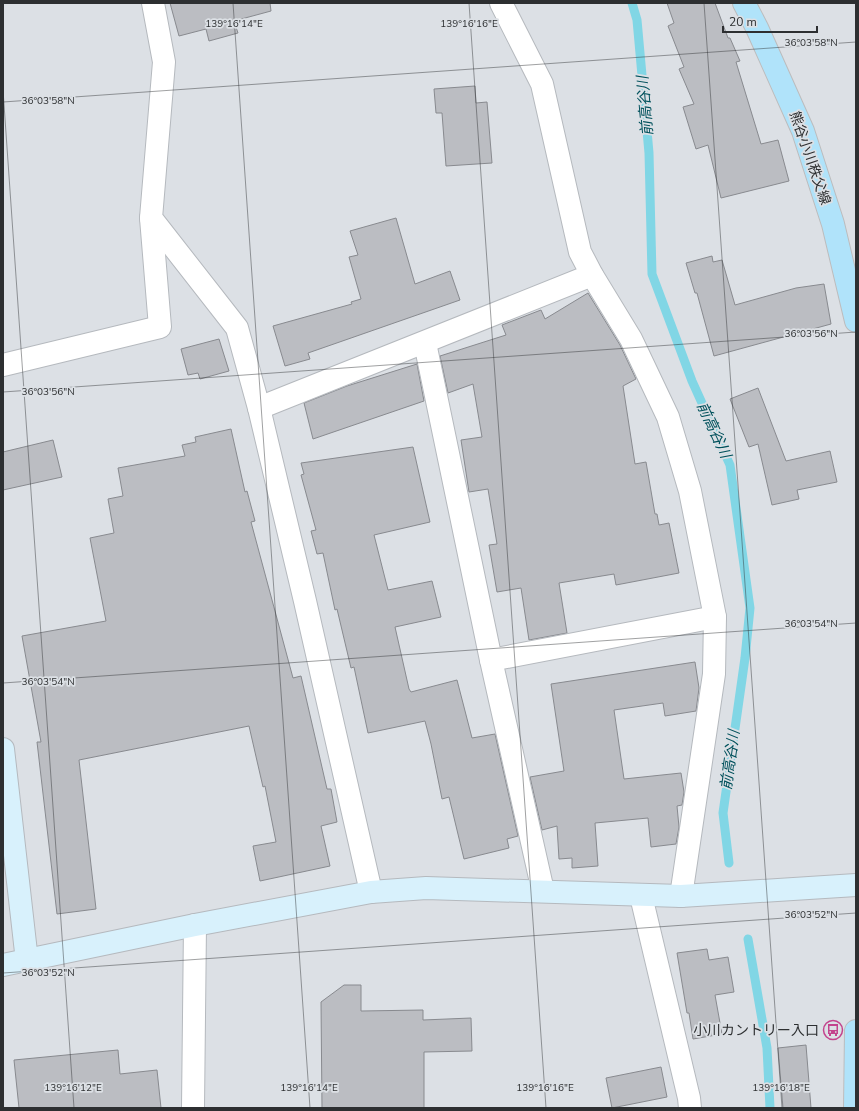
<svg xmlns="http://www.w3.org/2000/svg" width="859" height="1111" font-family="'Nunito Sans','Noto Sans JP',sans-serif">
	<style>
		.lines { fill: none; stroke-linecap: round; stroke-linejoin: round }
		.stream { stroke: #81d6e5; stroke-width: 9 }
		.building { fill: #bbbdc2; stroke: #888a8f }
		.street-casing { stroke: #b5b9be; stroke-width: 24 }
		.secondary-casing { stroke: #b5b9be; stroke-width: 24 }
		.primary-casing { stroke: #bcbcbd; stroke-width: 24 }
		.street { stroke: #fff; stroke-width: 22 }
		.secondary { stroke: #d8f1fc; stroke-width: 22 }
		.primary { stroke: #b0e3fa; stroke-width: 22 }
		.ticks { fill: none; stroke: #2d2f31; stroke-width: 1; stroke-opacity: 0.45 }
		.labels { text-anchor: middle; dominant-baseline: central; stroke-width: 3.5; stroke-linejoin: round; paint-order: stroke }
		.street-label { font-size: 14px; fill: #2d2f31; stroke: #dce0e5 }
		.poi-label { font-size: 14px; fill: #2d2f31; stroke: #dce0e5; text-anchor: end }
		.water-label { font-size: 15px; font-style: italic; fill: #00515c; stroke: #dce0e5 }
		.ticks-label { font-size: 10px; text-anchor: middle; fill: #2d2f31; stroke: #dce0e5; stroke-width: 3.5; stroke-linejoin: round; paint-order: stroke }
	</style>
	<rect width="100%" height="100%" fill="#dce0e5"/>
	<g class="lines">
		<g class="stream">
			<path d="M 632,3 L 637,20 L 649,153 L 652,274 L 692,381 L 730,465 L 750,608 L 745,658 L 723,813 L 729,863"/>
			<path d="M 748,939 L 767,1048 L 770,1108"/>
		</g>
	</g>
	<g class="building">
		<path d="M 170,3 L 270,3 L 271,11 L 234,21 L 238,33 L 209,41 L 206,29 L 179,36 Z"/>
		<path d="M 667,3 L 715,3 L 728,38 L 730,38 L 740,61 L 736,62 L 761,144 L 778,140 L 789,181 L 721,198 L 708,145 L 696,149 L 683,107 L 694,104 L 679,69 L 684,67 L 668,26 L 674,23 Z"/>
		<path d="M 475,86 L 476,103 L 487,102 L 492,163 L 446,166 L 442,113 L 436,113 L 434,89 Z"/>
		<path d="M 396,218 L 415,284 L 450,271 L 460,300 L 308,353 L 310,359 L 285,366 L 273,326 L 352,304 L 351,302 L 361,299 L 349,257 L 358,255 L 350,231 Z"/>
		<path d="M 712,256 L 713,262 L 722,260 L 735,305 L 796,288 L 824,284 L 831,324 L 714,356 L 697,293 L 695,293 L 686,263 Z"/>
		<path d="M 588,293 L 620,345 L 636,379 L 623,386 L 635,464 L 646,462 L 655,514 L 657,514 L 659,525 L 669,523 L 679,573 L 616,585 L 614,574 L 559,583 L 567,633 L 529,640 L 521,588 L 497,592 L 489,545 L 497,544 L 488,489 L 469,492 L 461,440 L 482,437 L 473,384 L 448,393 L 440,356 L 506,335 L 502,325 L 541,310 L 545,319 Z"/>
		<path d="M 219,339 L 229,371 L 200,379 L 198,373 L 188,375 L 181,349 Z"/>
		<path d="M 417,364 L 424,401 L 313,439 L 304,403 L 347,386 Z"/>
		<path d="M 758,388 L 786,461 L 830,451 L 837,482 L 797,490 L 799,499 L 772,505 L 758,444 L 749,447 L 730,399 Z"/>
		<path d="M 231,429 L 245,492 L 247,491 L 255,521 L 251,522 L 293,678 L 301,676 L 327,789 L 331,789 L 337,822 L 321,826 L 330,866 L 260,881 L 253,846 L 276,842 L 265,786 L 263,787 L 249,726 L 79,760 L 96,909 L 57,914 L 37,742 L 41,742 L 22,636 L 106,621 L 90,538 L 114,533 L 108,499 L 123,496 L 118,468 L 185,456 L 182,445 L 196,442 L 195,437 Z"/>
		<path d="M 53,440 L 62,477 L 3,490 L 3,452 Z"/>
		<path d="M 413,447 L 430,522 L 374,535 L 388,590 L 432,581 L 441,617 L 395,627 L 409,689 L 411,692 L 457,680 L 472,738 L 495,734 L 518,836 L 507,839 L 509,848 L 464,859 L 449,797 L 442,799 L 431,744 L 425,721 L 368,733 L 354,667 L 351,668 L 337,609 L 335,610 L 323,553 L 317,554 L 311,531 L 316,530 L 301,475 L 304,474 L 301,463 Z"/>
		<path d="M 695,662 L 699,688 L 696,711 L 665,716 L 663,703 L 614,710 L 624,779 L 681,773 L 684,792 L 682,805 L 677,806 L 679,827 L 676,844 L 651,847 L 648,818 L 595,823 L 598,866 L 572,868 L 572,858 L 559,859 L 557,826 L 542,830 L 530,777 L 564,771 L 551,684 Z"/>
		<path d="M 707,949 L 709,960 L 728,957 L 734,992 L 715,995 L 722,1034 L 693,1039 L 689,1013 L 687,1013 L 677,953 Z"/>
		<path d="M 344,985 L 361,985 L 361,1011 L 423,1010 L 423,1020 L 471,1018 L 472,1051 L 424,1052 L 424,1108 L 322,1108 L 321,1002 Z"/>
		<path d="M 806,1045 L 811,1108 L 783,1108 L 778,1048 Z"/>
		<path d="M 118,1050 L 120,1074 L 157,1070 L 161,1108 L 19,1108 L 14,1060 Z"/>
		<path d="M 661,1067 L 667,1097 L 612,1108 L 606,1078 Z"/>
	</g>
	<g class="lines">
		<g class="street-casing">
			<g id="street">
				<path d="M 153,3 L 164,62 L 151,218 L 237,328 L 259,408"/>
				<path d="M 501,3 L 542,84 L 580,252 L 592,275 L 631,339 L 668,417 L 690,491 L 715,617 L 714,674 L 681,896"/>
				<path d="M 425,343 L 491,660 L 543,891"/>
				<path d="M 3,365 L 160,327 L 151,218"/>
				<path d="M 491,660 L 715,617"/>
				<path d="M 371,892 L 305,601 L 259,408 L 592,275"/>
				<path d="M 641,896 L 689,1098 L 690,1108"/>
				<path d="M 193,1108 L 195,925"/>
			</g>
		</g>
		<g class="secondary-casing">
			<g id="secondary">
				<path d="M 3,749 L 27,961"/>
				<path d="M 3,965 L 195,925 L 371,892 L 426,888 L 681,896 L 856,885"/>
			</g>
		</g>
		<g class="primary-casing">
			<g id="primary">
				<path d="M 744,3 L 757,28 L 803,131 L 833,224 L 856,321"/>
				<path d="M 855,1108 L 856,1031"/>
			</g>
		</g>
		<use href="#street" class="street"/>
		<use href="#secondary" class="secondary"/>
		<use href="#primary" class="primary"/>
	</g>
	<path class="ticks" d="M 233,3 L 310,1108M 469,3 L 546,1108M 704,3 L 782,1108M 3,90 L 74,1108M 3,102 L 856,42M 3,392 L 856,332M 3,683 L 856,623M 3,973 L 856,913"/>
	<defs>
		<g id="bus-ring" transform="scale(1)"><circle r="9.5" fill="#dce0e5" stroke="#c3438d" stroke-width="1.5"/><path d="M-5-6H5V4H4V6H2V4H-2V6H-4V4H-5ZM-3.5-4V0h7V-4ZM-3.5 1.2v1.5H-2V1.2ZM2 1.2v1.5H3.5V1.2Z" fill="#c3438d"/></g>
	</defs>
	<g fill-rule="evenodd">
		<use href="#bus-ring" x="833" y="1030"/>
	</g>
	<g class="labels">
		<g class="street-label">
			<text transform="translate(810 158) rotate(71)">熊谷小川秩父線</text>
		</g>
		<g class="poi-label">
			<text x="819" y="1030">小川カントリー入口</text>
		</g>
		<g class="water-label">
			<text transform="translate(645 106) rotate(-95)">前高谷川</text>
			<text transform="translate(714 430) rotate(65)">前高谷川</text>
			<text transform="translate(730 760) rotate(-82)">前高谷川</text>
		</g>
	</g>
	<g class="ticks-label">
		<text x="234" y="27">139°16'14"E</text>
		<text x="469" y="27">139°16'16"E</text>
		<text x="811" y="46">36°03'58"N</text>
		<text x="48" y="104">36°03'58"N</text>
		<text x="811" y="337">36°03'56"N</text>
		<text x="48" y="395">36°03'56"N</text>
		<text x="811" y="627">36°03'54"N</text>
		<text x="48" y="685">36°03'54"N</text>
		<text x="811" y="918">36°03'52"N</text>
		<text x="48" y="976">36°03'52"N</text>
		<text x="73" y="1091">139°16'12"E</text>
		<text x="309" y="1091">139°16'14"E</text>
		<text x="545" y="1091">139°16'16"E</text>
		<text x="781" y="1091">139°16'18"E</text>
	</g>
	<rect width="859" height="1111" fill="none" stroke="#2d2f31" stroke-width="8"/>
	<path d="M723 26v6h94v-6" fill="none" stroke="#2d2f31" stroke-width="2"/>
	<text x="729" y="26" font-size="12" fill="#2d2f31" stroke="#dce0e5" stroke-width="3" paint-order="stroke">20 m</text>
</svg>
